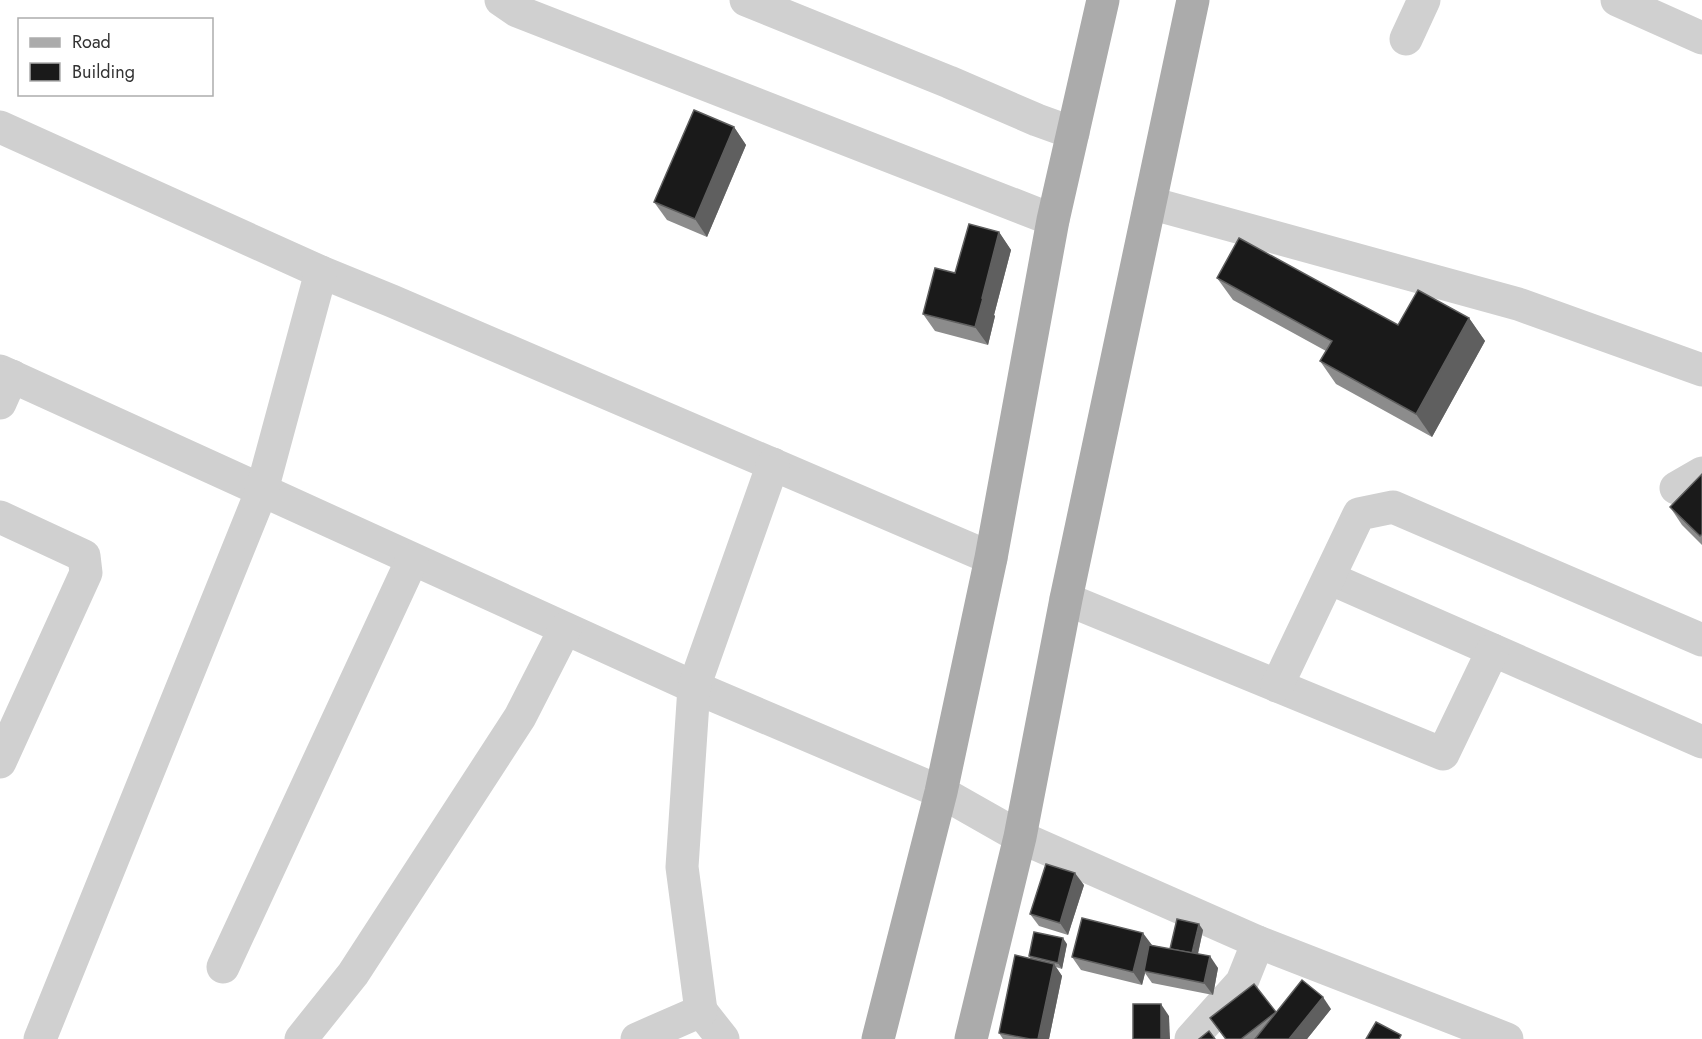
<svg xmlns="http://www.w3.org/2000/svg" width="1702" height="1039" font-family="Jost,sans-serif">
	<style>
		.lines { fill: none; stroke-linecap: round; stroke-linejoin: round }
		.minor { stroke: #d0d0d0; stroke-width: 33 }
		.major { stroke: #ababab; stroke-width: 33 }
		.wall { fill: #8c8c8c }
		.shaded-wall { fill: #5f5f5f }
		.building { fill: #1a1a1a; stroke: #5f5f5f; stroke-width: 1.5 }
	</style>
	<rect width="100%" height="100%" fill="#fff"/>
	<g class="lines">
		<g class="minor">
			<path d="M 501,0 L 517,11 L 1053,220"/>
			<path d="M 746,0 L 949,82 L 1037,120 L 1073,133"/>
			<path d="M 1617,0 L 1702,38"/>
			<path d="M 1406,39 L 1424,0"/>
			<path d="M 0,127 L 321,272 L 392,301 L 991,558"/>
			<path d="M 1150,203 L 1518,304 L 1702,370"/>
			<path d="M 0,371 L 694,687 L 941,792 L 1020,837 L 1258,942 L 1507,1039"/>
			<path d="M 0,403 L 12,376"/>
			<path d="M 1676,488 L 1702,473"/>
			<path d="M 0,517 L 84,556 L 86,573 L 0,762"/>
			<path d="M 1329,578 L 1702,742"/>
			<path d="M 1066,599 L 1443,754 L 1493,650"/>
			<path d="M 1277,686 L 1359,514 L 1393,507 L 1702,640"/>
			<path d="M 223,967 L 412,560"/>
			<path d="M 701,1011 L 723,1039"/>
			<path d="M 40,1039 L 262,490 L 321,272"/>
			<path d="M 301,1039 L 353,974 L 520,717 L 565,629"/>
			<path d="M 637,1039 L 701,1011 L 682,867 L 694,687 L 773,464"/>
			<path d="M 1191,1039 L 1242,982 L 1258,942"/>
		</g>
		<g class="major">
			<path d="M 878,1039 L 941,792 L 991,558 L 1053,220 L 1103,0"/>
			<path d="M 971,1039 L 1020,837 L 1066,599 L 1193,0"/>
		</g>
	</g>
	<g class="wall">
		<path d="M 734,127 L 746,145 L 707,237 L 667,220 L 654,202 Z"/>
		<path d="M 999,232 L 1011,250 L 994,315 L 995,316 L 988,345 L 935,331 L 923,314 L 955,273 Z"/>
		<path d="M 1217,278 L 1398,325 L 1469,318 L 1485,341 L 1432,437 L 1336,384 L 1320,361 L 1326,351 L 1233,300 Z"/>
		<path d="M 1702,474 L 1702,545 L 1682,525 L 1670,507 Z"/>
		<path d="M 1084,885 L 1068,935 L 1039,926 L 1030,914 Z"/>
		<path d="M 1203,930 L 1198,954 L 1218,968 L 1213,995 L 1152,983 L 1145,973 L 1142,985 L 1081,970 L 1072,957 L 1152,945 L 1170,949 Z"/>
		<path d="M 1067,944 L 1062,969 L 1056,967 L 1062,976 L 1049,1039 L 1003,1039 L 999,1033 L 1031,959 L 1029,956 Z"/>
		<path d="M 1331,1009 L 1307,1039 L 1225,1039 L 1210,1018 L 1276,1012 Z"/>
	</g>
	<g class="shaded-wall">
		<path d="M 734,127 L 746,145 L 707,237 L 695,219 Z"/>
		<path d="M 999,232 L 1011,250 L 994,315 L 995,316 L 988,345 L 975,327 L 982,298 Z"/>
		<path d="M 1469,318 L 1485,341 L 1432,437 L 1416,414 Z"/>
		<path d="M 1075,873 L 1084,885 L 1068,935 L 1060,923 Z"/>
		<path d="M 1199,924 L 1203,930 L 1196,962 L 1192,956 Z"/>
		<path d="M 1143,933 L 1152,945 L 1144,971 L 1145,973 L 1142,985 L 1133,972 Z"/>
		<path d="M 1063,938 L 1067,944 L 1062,969 L 1058,963 Z"/>
		<path d="M 1210,956 L 1218,968 L 1213,995 L 1204,983 Z"/>
		<path d="M 1054,964 L 1062,976 L 1049,1039 L 1038,1039 Z"/>
		<path d="M 1323,997 L 1331,1009 L 1307,1039 L 1289,1039 Z"/>
		<path d="M 1161,1004 L 1169,1016 L 1170,1039 L 1161,1039 Z"/>
	</g>
	<g class="building">
		<path d="M 694,110 L 734,127 L 695,219 L 654,202 Z"/>
		<path d="M 969,224 L 999,232 L 982,298 L 983,298 L 975,327 L 923,314 L 935,268 L 955,273 Z"/>
		<path d="M 1239,238 L 1398,325 L 1418,290 L 1469,318 L 1416,414 L 1320,361 L 1332,341 L 1217,278 Z"/>
		<path d="M 1702,474 L 1702,534 L 1700,536 L 1670,507 Z"/>
		<path d="M 1046,864 L 1075,873 L 1060,923 L 1030,914 Z"/>
		<path d="M 1082,918 L 1143,933 L 1133,972 L 1072,957 Z"/>
		<path d="M 1177,919 L 1199,924 L 1192,953 L 1170,949 Z"/>
		<path d="M 1034,932 L 1063,938 L 1058,963 L 1029,956 Z"/>
		<path d="M 1149,945 L 1210,956 L 1204,983 L 1144,971 Z"/>
		<path d="M 1015,955 L 1054,964 L 1038,1039 L 1030,1039 L 999,1033 Z"/>
		<path d="M 1302,980 L 1323,997 L 1289,1039 L 1255,1039 Z"/>
		<path d="M 1254,984 L 1276,1012 L 1241,1039 L 1226,1039 L 1210,1018 Z"/>
		<rect x="1133" y="1004" width="28" height="35"/>
		<path d="M 1376,1022 L 1401,1035 L 1399,1039 L 1366,1039 Z"/>
		<path d="M 1209,1031 L 1215,1039 L 1199,1039 Z"/>
	</g>
	<rect x="18" y="18" width="195" height="78" fill="#ffffff" stroke="#adadad" stroke-width="1.5"/>
	<rect x="30" y="38" width="30" height="9" fill="#ababab" stroke="#adadad" stroke-width="1.5"/>
	<text x="72" y="48" font-size="18" fill="#333333">Road</text>
	<rect x="30" y="63" width="30" height="18" fill="#1a1a1a" stroke="#adadad" stroke-width="1.5"/>
	<text x="72" y="78" font-size="18" fill="#333333">Building</text>
</svg>
